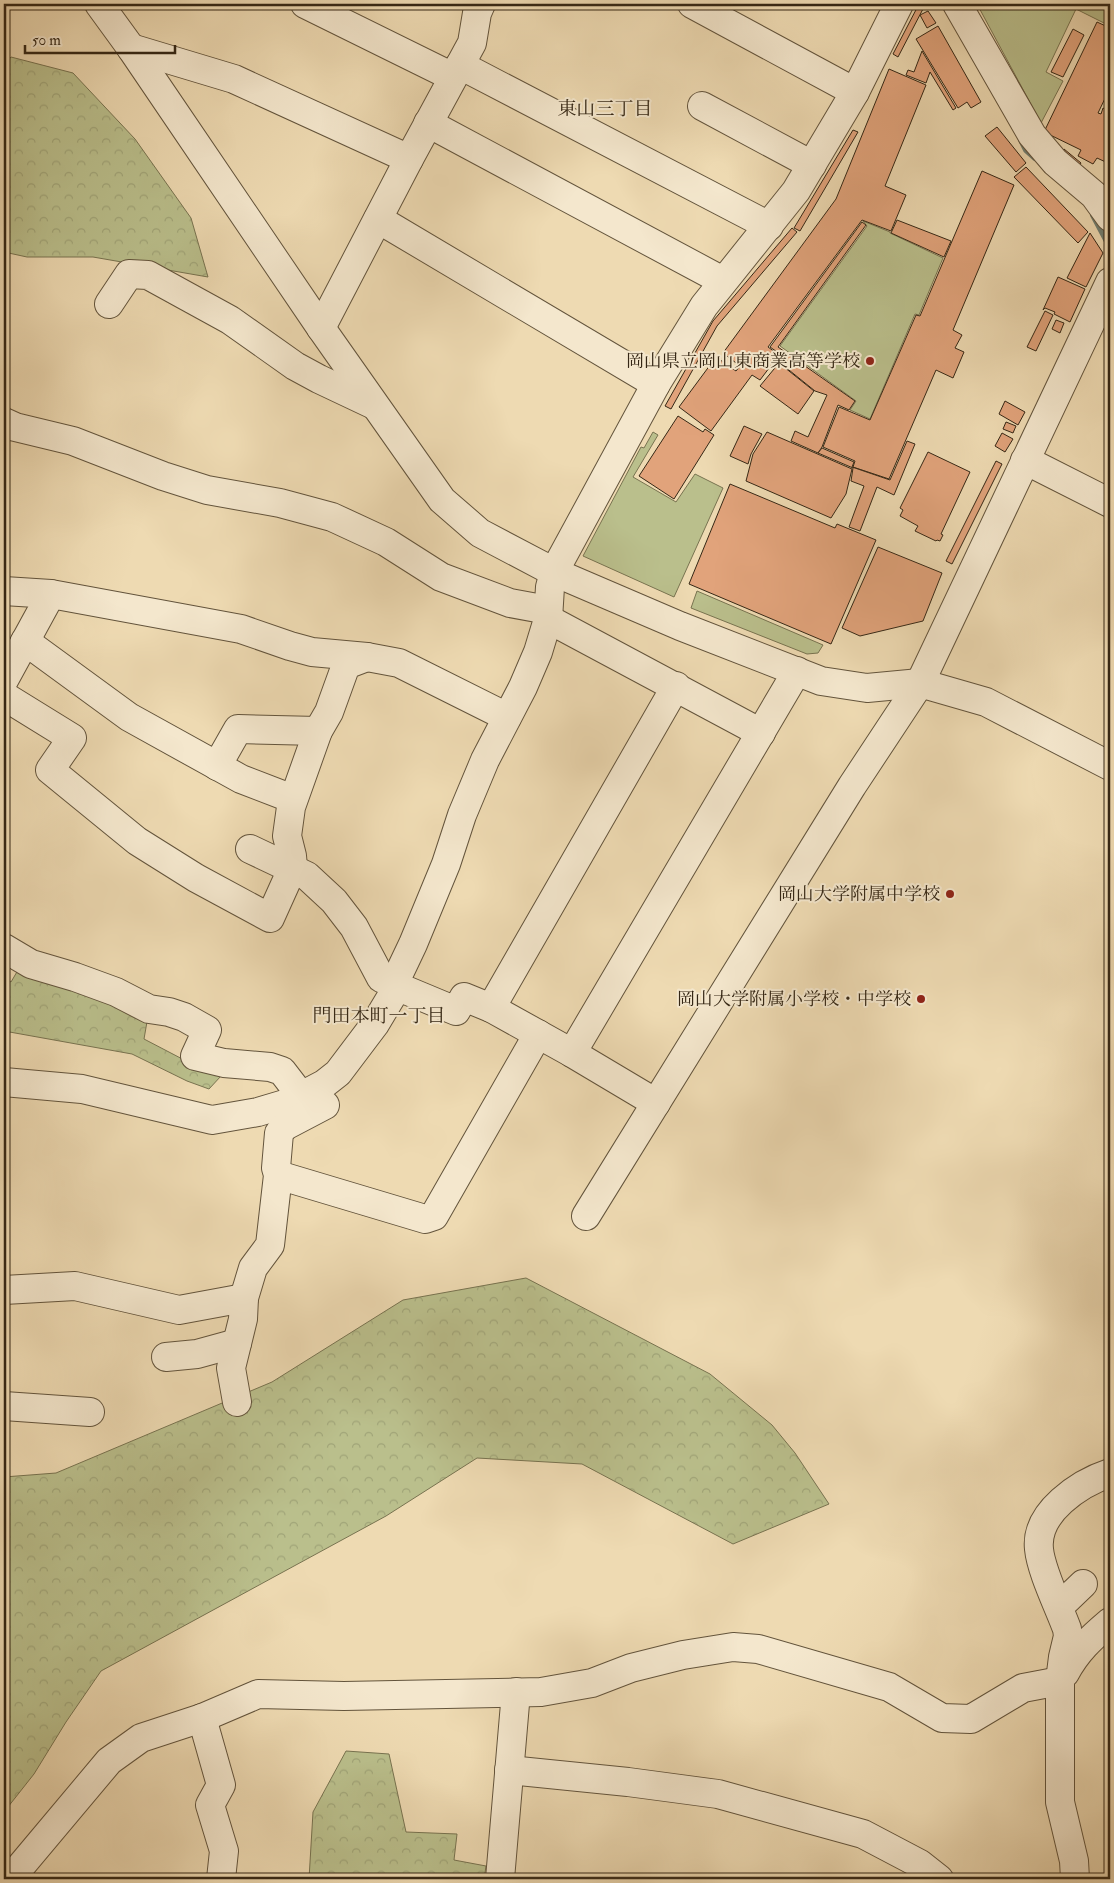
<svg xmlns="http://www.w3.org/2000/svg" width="1114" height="1883" font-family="'IM FELL Double Pica','Noto Serif JP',serif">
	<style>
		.forest { fill: url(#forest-crowns); stroke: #787350 }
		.garden { fill: #babf8c; stroke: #787350 }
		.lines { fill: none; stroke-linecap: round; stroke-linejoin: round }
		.stream { stroke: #717f72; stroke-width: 6 }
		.building { fill: #e1a37b; stroke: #352715 }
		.minor-casing { stroke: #63543c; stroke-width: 30 }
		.minor { stroke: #f4e7cd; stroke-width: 28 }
		.poi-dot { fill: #8f2418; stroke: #f4e7cd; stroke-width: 2 }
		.labels { text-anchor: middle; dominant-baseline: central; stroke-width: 4; stroke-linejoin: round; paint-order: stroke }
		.poi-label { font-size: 18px; fill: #352715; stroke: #f4e7cd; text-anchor: end }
		.neighbourhood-label { font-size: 19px; fill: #352715; stroke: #f4e7cd }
	</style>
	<defs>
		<pattern id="forest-crowns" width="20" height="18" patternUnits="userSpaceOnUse" patternTransform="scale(1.25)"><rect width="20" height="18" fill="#babf8c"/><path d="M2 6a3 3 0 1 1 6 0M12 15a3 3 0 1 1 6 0" fill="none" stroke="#a0a478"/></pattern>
	</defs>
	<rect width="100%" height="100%" fill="#eedab2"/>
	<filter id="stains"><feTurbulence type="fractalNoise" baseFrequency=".004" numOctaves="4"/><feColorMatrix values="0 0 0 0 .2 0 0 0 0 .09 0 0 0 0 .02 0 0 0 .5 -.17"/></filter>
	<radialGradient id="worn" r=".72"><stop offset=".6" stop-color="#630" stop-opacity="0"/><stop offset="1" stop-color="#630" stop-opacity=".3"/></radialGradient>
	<g class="forest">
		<path d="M 11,57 L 73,73 L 135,139 L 191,218 L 208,277 L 93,257 L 27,257 L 4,252 L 4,65 Z"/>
		<path d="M 21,965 L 148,1016 L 144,1039 L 190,1063 L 221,1076 L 209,1089 L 187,1081 L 132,1054 L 4,1031 L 4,978 L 11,982 Z"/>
		<path d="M 526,1278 L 710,1374 L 772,1425 L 795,1453 L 829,1504 L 733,1544 L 582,1464 L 477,1458 L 386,1516 L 101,1671 L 66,1722 L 34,1774 L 4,1812 L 4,1477 L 56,1473 L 272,1382 L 403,1300 Z"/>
		<path d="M 346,1751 L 389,1754 L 406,1832 L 457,1834 L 454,1860 L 486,1866 L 484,1879 L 309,1879 L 313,1812 Z"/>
	</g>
	<g class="garden">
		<path d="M 977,4 L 1110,4 L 1110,26 L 1076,9 L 1046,72 L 1063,81 L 1041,123 Z"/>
		<path d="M 863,221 L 890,232 L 890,233 L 943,258 L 919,315 L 915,314 L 870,419 L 850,410 L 856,401 L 780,346 L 867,226 Z"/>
		<path d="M 653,432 L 658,435 L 633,477 L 676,502 L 695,474 L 723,488 L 674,597 L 583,556 L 641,447 L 644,448 Z"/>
		<path d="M 697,591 L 823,645 L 818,653 L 807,654 L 691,608 Z"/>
	</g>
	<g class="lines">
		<g class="stream">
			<path d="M 1021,140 L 1026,150 L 1035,158"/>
			<path d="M 1093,215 L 1110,247"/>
		</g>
	</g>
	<g class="building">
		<path d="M 919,4 L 924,7 L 898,57 L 893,54 Z"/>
		<path d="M 928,11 L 936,23 L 927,28 L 920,15 Z"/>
		<path d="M 1097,22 L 1110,28 L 1110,88 L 1098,113 L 1101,114 L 1103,108 L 1110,112 L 1110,164 L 1097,158 L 1093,164 L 1078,156 L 1081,150 L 1044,132 Z"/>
		<path d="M 938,26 L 981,102 L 971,108 L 967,102 L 958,108 L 916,39 Z"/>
		<path d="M 1073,29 L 1084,35 L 1063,77 L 1051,72 Z"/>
		<path d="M 922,51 L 956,108 L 953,110 L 930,72 L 926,83 L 906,75 L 908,70 L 914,72 Z"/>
		<path d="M 889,69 L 926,85 L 885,186 L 906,195 L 891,231 L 862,220 L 768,347 L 779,355 L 760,380 L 752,375 L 711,431 L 679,407 L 716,357 L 736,371 L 740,366 L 723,353 L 836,199 Z"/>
		<path d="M 997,127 L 1026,163 L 1016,172 L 985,136 Z"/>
		<path d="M 853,130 L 858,132 L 800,231 L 794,228 Z"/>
		<path d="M 1064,149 L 1081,163 L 1077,169 L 1059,155 Z"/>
		<path d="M 1026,167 L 1088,232 L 1078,243 L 1014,177 Z"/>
		<path d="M 982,171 L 1014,185 L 953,330 L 962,335 L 955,348 L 964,352 L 953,378 L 936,370 L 889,479 L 853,467 L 855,461 L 823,447 L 839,407 L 870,420 L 916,315 L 920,316 Z"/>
		<path d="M 897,220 L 951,241 L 944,257 L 891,233 Z"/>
		<path d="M 862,222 L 866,225 L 778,347 L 855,401 L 849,410 L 838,405 L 822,447 L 818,453 L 791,441 L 795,431 L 808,437 L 827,395 L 815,391 L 779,362 L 777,364 L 775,362 L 780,354 L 770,347 Z"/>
		<path d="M 792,228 L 797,232 L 717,326 L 671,409 L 665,406 L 713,321 Z"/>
		<path d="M 1090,233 L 1103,253 L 1086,287 L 1067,278 Z"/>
		<path d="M 1058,277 L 1085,289 L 1070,322 L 1054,314 L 1055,312 L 1045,308 L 1043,310 Z"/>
		<path d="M 1045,311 L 1053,315 L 1036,351 L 1027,347 Z"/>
		<path d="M 1056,320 L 1064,323 L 1060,333 L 1052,329 Z"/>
		<path d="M 779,363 L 814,391 L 798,414 L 760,386 Z"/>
		<path d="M 1005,401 L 1025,412 L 1018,425 L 999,414 Z"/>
		<path d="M 678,416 L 703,432 L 705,429 L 714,435 L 674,499 L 639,476 Z"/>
		<path d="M 1006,422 L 1016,426 L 1013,433 L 1003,429 Z"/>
		<path d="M 744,426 L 762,434 L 751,454 L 748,464 L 730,456 Z"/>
		<path d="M 767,432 L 852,469 L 846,494 L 831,518 L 746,481 L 753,454 Z"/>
		<path d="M 1002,433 L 1013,439 L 1005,452 L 995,446 Z"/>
		<path d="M 907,441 L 915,444 L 894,495 L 877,487 L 860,531 L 849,527 L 864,486 L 851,481 L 853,468 L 818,453 L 822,448 L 854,462 L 852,467 L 890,480 Z"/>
		<path d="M 928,452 L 970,472 L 941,534 L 943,535 L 940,541 L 937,540 L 936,541 L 915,531 L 918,526 L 900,516 L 903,510 L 900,508 Z"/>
		<path d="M 996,461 L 1002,464 L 952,564 L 946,561 Z"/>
		<path d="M 730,484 L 835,528 L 837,524 L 876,540 L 831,644 L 689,584 Z"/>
		<path d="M 878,547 L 942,573 L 923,621 L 860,636 L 842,628 Z"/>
	</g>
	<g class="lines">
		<g class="minor-casing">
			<g id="minor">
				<path d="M 99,4 L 131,48 L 321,328 L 442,500 L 480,533 L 554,572 L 680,626 L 821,681 L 867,688 L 920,683 L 986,702 L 1110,766"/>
				<path d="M 305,4 L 453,77"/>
				<path d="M 692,4 L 855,92"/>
				<path d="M 957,4 L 1032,135 L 1055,162 L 1094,195 L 1110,217"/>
				<path d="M 131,48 L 234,79 L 409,159"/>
				<path d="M 460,65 L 769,226"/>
				<path d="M 702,106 L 812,165"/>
				<path d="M 428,123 L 723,281"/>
				<path d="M 378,219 L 656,384"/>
				<path d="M 109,304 L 129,274 L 148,275 L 230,320 L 295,366 L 319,379 L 374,405"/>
				<path d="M 321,328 L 409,159 L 472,43 L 477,13 L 481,4"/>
				<path d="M 4,422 L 15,427 L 73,441 L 163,476 L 207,490 L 280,503 L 332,517 L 386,542 L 441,577 L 510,603 L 548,610"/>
				<path d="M 1025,460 L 1110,503"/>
				<path d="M 4,591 L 51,594 L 241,629 L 290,646 L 312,652 L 367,657 L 399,663 L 507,717"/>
				<path d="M 548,619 L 761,733"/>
				<path d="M 25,641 L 129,717 L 241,779 L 293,799"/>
				<path d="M 4,680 L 51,594"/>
				<path d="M 4,696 L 72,738 L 50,770 L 137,841 L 196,878 L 270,918 L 293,867 L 292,856 L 287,836 L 291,807 L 318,731 L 329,712 L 346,665 L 367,657"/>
				<path d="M 217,766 L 238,729 L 318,731"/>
				<path d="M 250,849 L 307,876 L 334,901 L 354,927 L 381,978 L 394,984"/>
				<path d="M 4,948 L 31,964 L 75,977 L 116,992 L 149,1009 L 169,1012 L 184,1017 L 207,1030 L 195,1056 L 224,1063 L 270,1067 L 282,1071 L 302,1097"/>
				<path d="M 408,991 L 456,1011 L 464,997 L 491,1008"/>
				<path d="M 572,1053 L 797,671"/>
				<path d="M 4,1082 L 82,1089 L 212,1120 L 258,1112 L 288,1103 L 324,1084 L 338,1073 L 375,1024 L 393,994 L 394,984 L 413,944 L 446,864 L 462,815 L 485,760 L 523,687 L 538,652 L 548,619 L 550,587 L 554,572 L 656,384 L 704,306 L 796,191 L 855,92 L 899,4"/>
				<path d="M 656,1103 L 572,1053 L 491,1008 L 676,686"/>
				<path d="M 278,1175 L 425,1219 L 434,1216 L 538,1034"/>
				<path d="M 586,1216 L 852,786 L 920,683 L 1110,282"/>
				<path d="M 4,1290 L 75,1286 L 179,1310 L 244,1298"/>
				<path d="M 166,1357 L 197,1354 L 237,1343"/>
				<path d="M 237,1402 L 231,1368 L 243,1319 L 244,1298 L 253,1268 L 270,1245 L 278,1175 L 276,1168 L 279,1133 L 285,1126 L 325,1105"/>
				<path d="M 4,1406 L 90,1412"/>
				<path d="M 1059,1607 L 1083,1584"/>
				<path d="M 1065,1673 C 1077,1651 1090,1639 1110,1622"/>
				<path d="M 202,1718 L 221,1785 L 210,1805 L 224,1851 L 221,1879"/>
				<path d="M 509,1770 L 628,1782 L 718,1794 L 863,1834 L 920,1864 L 939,1879"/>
				<path d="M 10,1879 L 109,1761 L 141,1738 L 202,1718 L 258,1694 L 344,1696 L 541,1692 L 592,1683 L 631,1668 L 683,1655 L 733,1647 L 758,1649 L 889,1687 L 942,1718 L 971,1719 L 1023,1688 L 1060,1681"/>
				<path d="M 500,1879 L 516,1692"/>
				<path d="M 1075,1879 L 1074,1861 L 1060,1802 L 1060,1681 L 1063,1657 L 1068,1636 L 1067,1629 C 1059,1607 1041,1571 1039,1549 C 1035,1512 1080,1483 1110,1473"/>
			</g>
		</g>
		<use href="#minor" class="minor"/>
	</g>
	<g class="poi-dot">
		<circle cx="870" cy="361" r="5"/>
		<circle cx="950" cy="894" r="5"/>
		<circle cx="921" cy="999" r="5"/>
	</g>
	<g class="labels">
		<g class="poi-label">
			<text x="860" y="361">岡山県立岡山東商業高等学校</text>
			<text x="940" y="894">岡山大学附属中学校</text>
			<text x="911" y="999">岡山大学附属小学校・中学校</text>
		</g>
		<g class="neighbourhood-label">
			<text x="605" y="109">東山三丁目</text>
			<text x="379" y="1016">門田本町一丁目</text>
		</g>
	</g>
	<rect width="1114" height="1883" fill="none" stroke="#eedab2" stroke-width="20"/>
	<rect x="5" y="5" width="1104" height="1873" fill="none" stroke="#352715" stroke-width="2.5"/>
	<rect x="10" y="10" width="1094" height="1863" fill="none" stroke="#352715"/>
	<path d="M25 45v8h150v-8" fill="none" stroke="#352715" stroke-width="2.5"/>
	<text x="32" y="45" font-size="15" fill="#352715" stroke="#f4e7cd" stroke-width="4" paint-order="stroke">50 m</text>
	<rect width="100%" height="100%" filter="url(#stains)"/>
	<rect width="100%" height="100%" fill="url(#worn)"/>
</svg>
